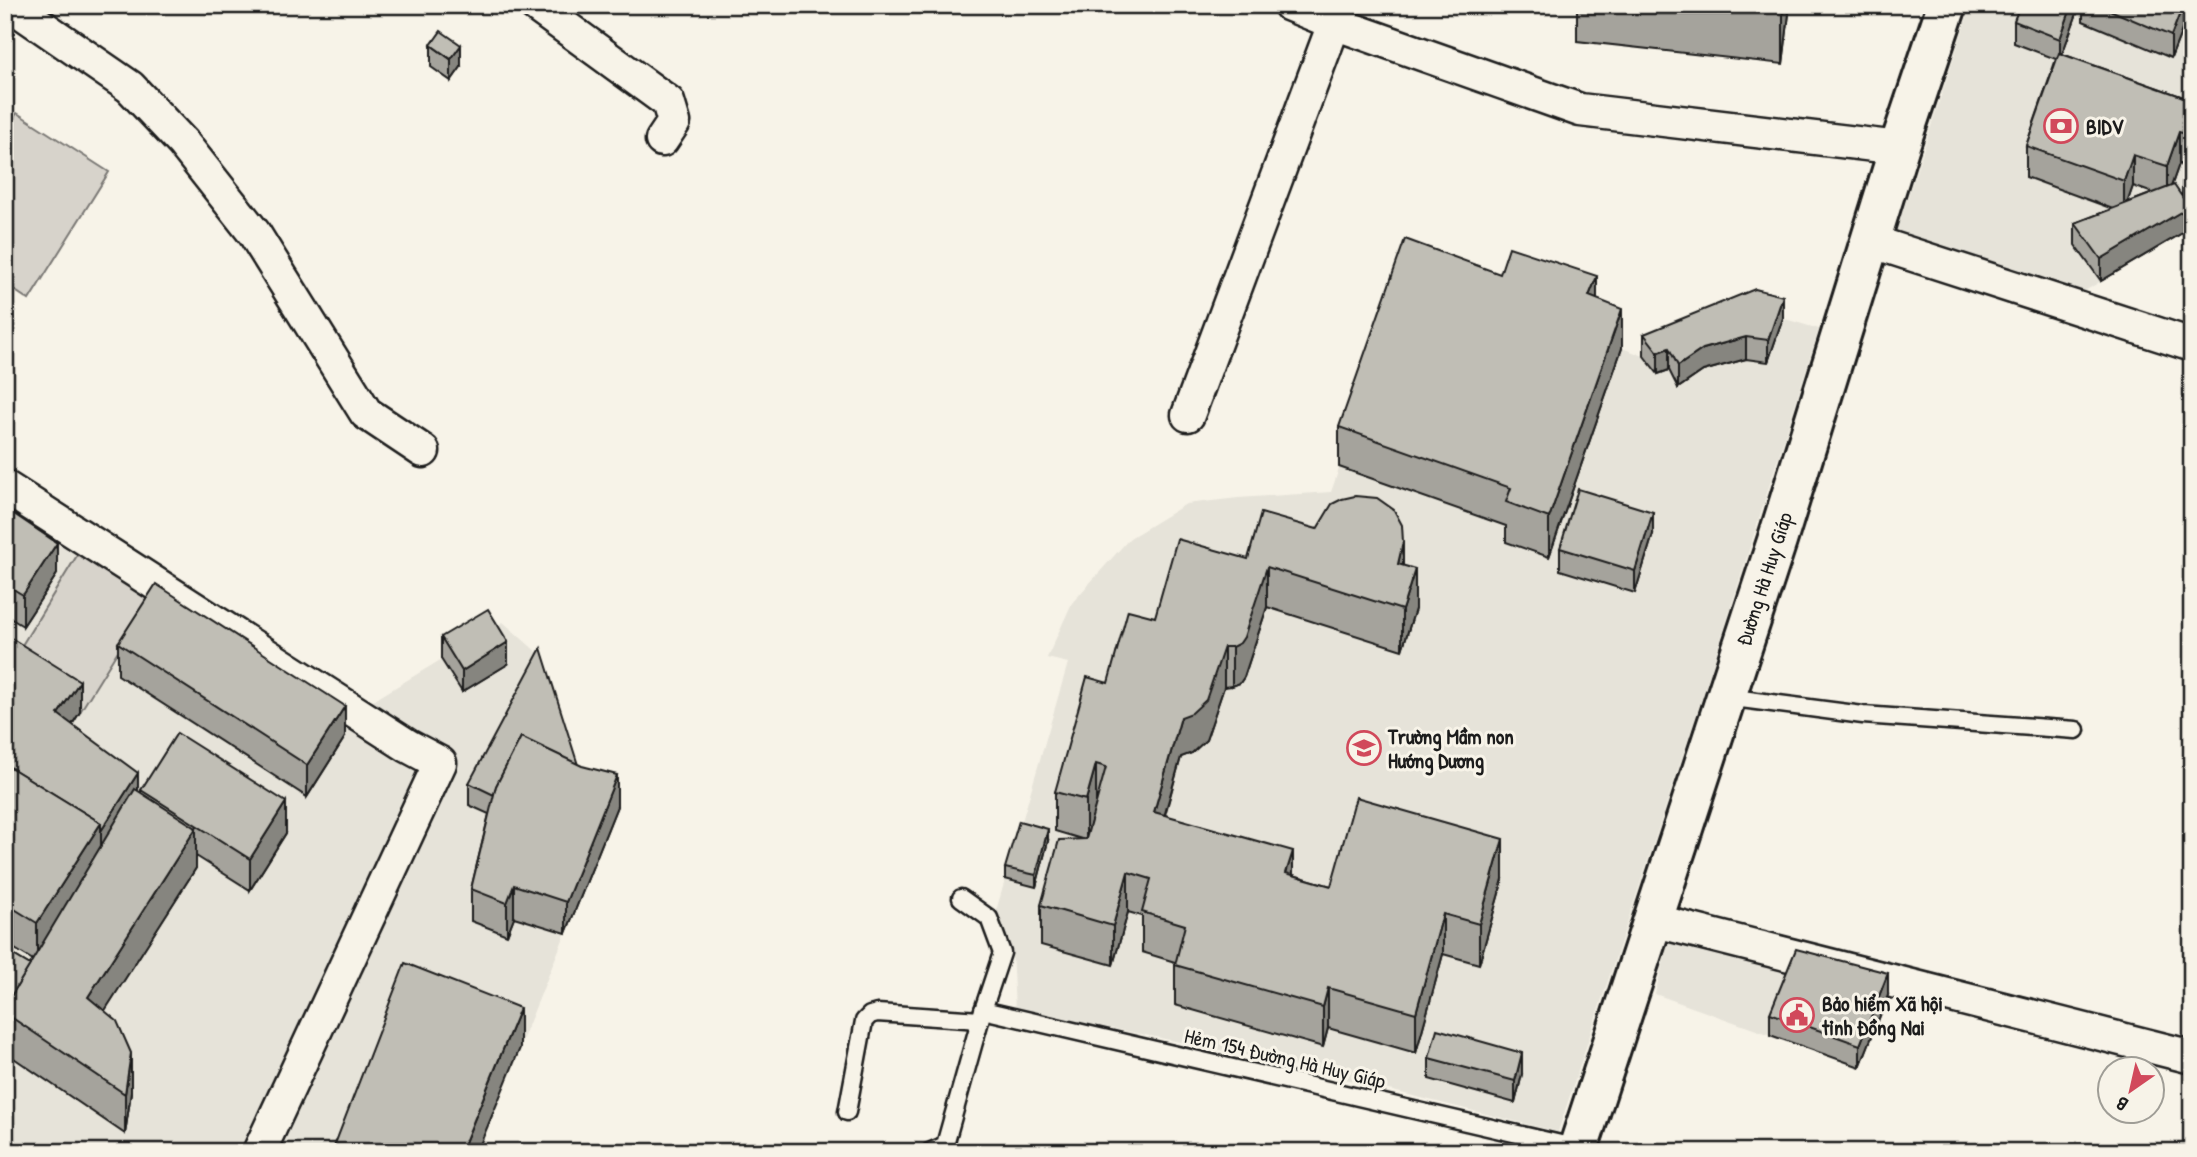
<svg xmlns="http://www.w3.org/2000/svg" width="2197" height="1157" font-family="'Patrick Hand',sans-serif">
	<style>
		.built { fill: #e6e3d9 }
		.pitch { fill: #d7d3cb; stroke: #7a7874; stroke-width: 2 }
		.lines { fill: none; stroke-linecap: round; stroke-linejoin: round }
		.service-casing { stroke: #1c1c1c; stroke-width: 21 }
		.minor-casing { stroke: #1c1c1c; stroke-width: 37 }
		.secondary-casing { stroke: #1c1c1c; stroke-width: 44 }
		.service { stroke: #f7f3e8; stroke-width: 16 }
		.minor { stroke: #f7f3e8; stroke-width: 32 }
		.secondary { stroke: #f7f3e8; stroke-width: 38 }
		.wall { fill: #a5a39c; stroke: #1c1c1c; stroke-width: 2; fill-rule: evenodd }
		.shaded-wall { fill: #86857f; stroke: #1c1c1c; stroke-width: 2 }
		.building { fill: #c0beb5; stroke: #1c1c1c; stroke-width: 2 }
		.labels { text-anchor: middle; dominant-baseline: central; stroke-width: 6; stroke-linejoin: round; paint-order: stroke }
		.poi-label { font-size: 21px; font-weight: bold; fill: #1c1c1c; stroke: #f7f3e8; text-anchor: start }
		.street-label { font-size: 21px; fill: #1c1c1c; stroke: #f7f3e8 }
	</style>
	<rect width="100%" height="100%" fill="#f7f3e8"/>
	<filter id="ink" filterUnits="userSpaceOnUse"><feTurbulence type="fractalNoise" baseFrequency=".0143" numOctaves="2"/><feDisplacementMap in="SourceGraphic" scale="14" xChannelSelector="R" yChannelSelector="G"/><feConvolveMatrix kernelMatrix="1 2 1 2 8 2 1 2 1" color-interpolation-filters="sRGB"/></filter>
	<g filter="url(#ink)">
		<g class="built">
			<path d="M 1971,5 L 2146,5 L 2192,25 L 2192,227 L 2083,292 L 1895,235 Z"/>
			<path d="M 1405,278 L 1589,336 L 1644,356 L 1755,310 L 1819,329 L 1714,661 L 1558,1132 L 1260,1058 L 1015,1009 L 1012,951 L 996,911 L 1068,663 L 1047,658 L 1072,603 L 1130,538 L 1186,504 L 1238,498 L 1331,492 Z"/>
			<path d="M 5,511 L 78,554 L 8,668 L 80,712 L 150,599 L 428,768 L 248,1152 L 5,1152 Z"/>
			<path d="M 503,622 L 538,653 L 541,670 L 582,798 L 617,806 L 477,1152 L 271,1152 L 448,767 L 363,707 Z"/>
			<path d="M 1669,938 L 1888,995 L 1860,1067 L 1655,994 Z"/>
		</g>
		<g class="pitch">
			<path d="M 17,113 L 109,172 L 29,300 L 5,284 L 5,131 Z"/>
			<path d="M 78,554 L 150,599 L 80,712 L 8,668 Z"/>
		</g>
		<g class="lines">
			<g class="service-casing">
				<g id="service">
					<path d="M 1726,697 L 1863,715 L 2076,730"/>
					<path d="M 983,1010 L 1578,1148"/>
					<path d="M 847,1112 L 864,1021 L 870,1015 L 877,1013 L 980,1020"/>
					<path d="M 929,1152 L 945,1145 L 983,1010 L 1002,953 L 989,918 L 961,898"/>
				</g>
			</g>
			<g class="minor-casing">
				<g id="minor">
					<path d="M 11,5 L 130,87 L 183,143 L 254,233 L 366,413 L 423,451"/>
					<path d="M 535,5 L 668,102 L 674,122 L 662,140"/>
					<path d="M 1290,5 L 1334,23 L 1580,110 L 1899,148"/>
					<path d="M 2180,5 L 2192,10"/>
					<path d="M 1870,241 L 2192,345"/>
					<path d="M 1188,415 L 1341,5"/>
					<path d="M 5,487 L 408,746 L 440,763 L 259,1152"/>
					<path d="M 1652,920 L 2192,1057"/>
				</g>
			</g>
			<g class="secondary-casing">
				<path id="secondary" d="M 1577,1152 L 1777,541 L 1899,148 L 1947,5"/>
			</g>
			<use href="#service" class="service"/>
			<use href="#minor" class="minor"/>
			<use href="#secondary" class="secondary"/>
		</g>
		<g class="wall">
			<path d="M 1577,5 L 1790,5 L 1783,64 L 1577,41 Z"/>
			<path d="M 2020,5 L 2080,5 L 2062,54 L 2192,100 L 2192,201 L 2183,198 L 2189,229 L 2101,281 L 2075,245 L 2075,223 L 2113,209 L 2026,177 L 2026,146 L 2056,59 L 2014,43 L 2014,21 ZM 2179,164 L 2183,165 L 2182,197 L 2171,187 ZM 2133,186 L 2153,193 L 2127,203 Z"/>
			<path d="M 2083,5 L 2185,5 L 2185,22 L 2171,58 L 2083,21 Z"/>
			<path d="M 431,45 L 461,67 L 451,81 L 431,67 Z"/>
			<path d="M 1500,274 L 1597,300 L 1622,348 L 1549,557 L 1506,542 L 1506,526 L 1339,467 L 1339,427 Z"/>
			<path d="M 1783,318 L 1768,362 L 1746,359 L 1703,371 L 1678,388 L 1669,370 L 1658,374 L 1644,356 L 1644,334 Z"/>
			<path d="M 5,508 L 57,574 L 23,626 L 5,615 Z"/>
			<path d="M 1317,529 L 1403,565 L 1415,609 L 1402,650 L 1267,607 L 1244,677 L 1240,683 L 1232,686 L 1224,687 L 1206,740 L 1192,753 L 1181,757 L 1165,815 L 1293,875 L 1331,886 L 1503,879 L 1479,964 L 1443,954 L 1416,1053 L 1328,1028 L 1323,1047 L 1175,1005 L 1175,962 L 1142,952 L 1142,916 L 1128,912 L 1113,965 L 1041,945 L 1041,905 L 1082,839 L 1055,831 L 1055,792 L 1108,683 L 1155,617 L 1248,559 Z"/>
			<path d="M 1653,534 L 1635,593 L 1560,570 L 1560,548 Z"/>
			<path d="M 5,626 L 8,636 L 80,712 L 72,725 L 138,792 L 141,793 L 141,790 L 286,833 L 250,890 L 196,856 L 196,868 L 104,1011 L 131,1092 L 125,1134 L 5,1052 L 5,950 L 30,965 L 33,960 L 5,943 Z"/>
			<path d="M 441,637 L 508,664 L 462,692 L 441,659 Z"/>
			<path d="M 118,643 L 345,737 L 307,797 L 118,675 Z"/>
			<path d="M 578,765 L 617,806 L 566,933 L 514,917 L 507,935 L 471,921 L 471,889 L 489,814 L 469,805 L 469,783 Z"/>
			<path d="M 1048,841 L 1036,887 L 1005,879 L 1005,868 Z"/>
			<path d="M 1888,995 L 1860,1067 L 1770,1035 L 1770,1013 Z"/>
			<path d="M 1429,1058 L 1522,1074 L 1515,1103 L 1429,1079 Z"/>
		</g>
		<g class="shaded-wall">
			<path d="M 1783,5 L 1790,5 L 1783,64 Z"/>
			<path d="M 2072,5 L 2080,5 L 2060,60 L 2060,39 Z"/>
			<path d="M 2183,5 L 2185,5 L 2185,22 L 2171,58 L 2171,36 Z"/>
			<path d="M 461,45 L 461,67 L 451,81 L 451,59 Z"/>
			<path d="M 2179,132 L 2179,164 L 2167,198 L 2167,166 Z"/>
			<path d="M 2133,155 L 2133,186 L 2124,212 L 2124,181 Z"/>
			<path d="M 2189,207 L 2189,229 L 2101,281 L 2101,259 Z"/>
			<path d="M 1597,276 L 1597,315 L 1589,296 Z"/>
			<path d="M 1783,296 L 1783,318 L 1768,362 L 1768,340 Z"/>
			<path d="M 1622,309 L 1622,348 L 1549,557 L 1549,518 Z"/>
			<path d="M 1746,337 L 1746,359 L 1703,371 L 1678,388 L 1678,366 L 1703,349 Z"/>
			<path d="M 1669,348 L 1669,370 L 1658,374 L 1658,352 Z"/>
			<path d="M 1653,512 L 1653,534 L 1635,593 L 1635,571 Z"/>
			<path d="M 1403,542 L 1403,582 L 1398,564 Z"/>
			<path d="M 57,543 L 57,574 L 23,626 L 23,595 Z"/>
			<path d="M 1267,567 L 1267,607 L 1244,677 L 1240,683 L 1232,686 L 1232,647 Z"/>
			<path d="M 1415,569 L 1415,609 L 1402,650 L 1402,610 Z"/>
			<path d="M 8,628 L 8,668 L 5,671 L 5,631 Z"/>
			<path d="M 508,642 L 508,664 L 462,692 L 462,671 Z"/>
			<path d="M 1224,647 L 1224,687 L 1206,740 L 1192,753 L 1181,757 L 1154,852 L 1154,812 L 1181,717 Z"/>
			<path d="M 80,681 L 80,712 L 58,746 L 58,714 Z"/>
			<path d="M 345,706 L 345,737 L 307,797 L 307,765 Z"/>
			<path d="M 1096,764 L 1096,804 L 1086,840 L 1086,800 Z"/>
			<path d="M 138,773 L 138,805 L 101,862 L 101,831 Z"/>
			<path d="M 617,775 L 617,806 L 566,933 L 566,902 Z"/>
			<path d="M 286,802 L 286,833 L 250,890 L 250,859 Z"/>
			<path d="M 101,823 L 101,862 L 37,963 L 37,923 Z"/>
			<path d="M 196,828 L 196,868 L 88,1037 L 88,997 Z"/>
			<path d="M 1048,829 L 1048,841 L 1036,887 L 1036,875 Z"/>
			<path d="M 1503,839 L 1503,879 L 1479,964 L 1479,924 Z"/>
			<path d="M 1293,851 L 1293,891 L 1286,873 Z"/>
			<path d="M 1128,872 L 1128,912 L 1113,965 L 1113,926 Z"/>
			<path d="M 514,885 L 514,917 L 507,935 L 507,903 Z"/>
			<path d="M 1443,914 L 1443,954 L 1416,1053 L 1416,1013 Z"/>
			<path d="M 1888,973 L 1888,995 L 1860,1067 L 1860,1045 Z"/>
			<path d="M 1328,988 L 1328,1028 L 1323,1047 L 1323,1007 Z"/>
			<path d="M 520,1008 L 520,1048 L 477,1152 L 461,1152 Z"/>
			<path d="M 131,1053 L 131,1092 L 125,1134 L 125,1094 Z"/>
			<path d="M 1522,1053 L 1522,1074 L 1515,1103 L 1515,1081 Z"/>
		</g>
		<g class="building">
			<path d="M 2020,5 L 2072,5 L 2060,39 L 2014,21 Z"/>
			<path d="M 2098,5 L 2183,5 L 2171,36 Z"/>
			<path d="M 441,31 L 461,45 L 451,59 L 431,45 Z"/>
			<path d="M 2059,53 L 2192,100 L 2192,136 L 2179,132 L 2167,166 L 2133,155 L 2124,181 L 2026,146 Z"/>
			<path d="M 2192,140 L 2192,169 L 2182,166 Z"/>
			<path d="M 2174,185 L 2189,207 L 2101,259 L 2075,223 Z"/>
			<path d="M 1405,239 L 1500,274 L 1509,247 L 1597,276 L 1589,296 L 1622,309 L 1549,518 L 1506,502 L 1511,488 L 1339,427 Z"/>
			<path d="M 1755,289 L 1783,296 L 1768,340 L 1746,337 L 1703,349 L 1678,366 L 1669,348 L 1658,352 L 1644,334 Z"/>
			<path d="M 1578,489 L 1653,512 L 1635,571 L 1560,548 Z"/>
			<path d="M 1355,496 L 1377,498 L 1394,510 L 1402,525 L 1403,542 L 1398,564 L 1415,569 L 1402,610 L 1267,567 L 1244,637 L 1240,643 L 1232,647 L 1224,647 L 1206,700 L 1192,713 L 1181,717 L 1154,812 L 1293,851 L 1286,873 L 1331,886 L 1356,797 L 1503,839 L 1479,924 L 1443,914 L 1416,1013 L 1328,988 L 1323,1007 L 1175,965 L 1185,925 L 1142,912 L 1151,879 L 1128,872 L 1113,926 L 1041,905 L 1059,840 L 1086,839 L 1106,767 L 1096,764 L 1086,800 L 1055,792 L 1087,677 L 1108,683 L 1128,610 L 1155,617 L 1177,539 L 1248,559 L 1261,513 L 1317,529 L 1332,504 L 1342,499 Z"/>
			<path d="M 5,508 L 57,543 L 23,595 L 5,584 Z"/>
			<path d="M 156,584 L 345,706 L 307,765 L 118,643 Z"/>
			<path d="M 488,609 L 508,642 L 462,671 L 441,637 Z"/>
			<path d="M 8,636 L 80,681 L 58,714 L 138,773 L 101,831 L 101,823 L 5,764 L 5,640 Z"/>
			<path d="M 541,648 L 578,765 L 521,737 L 496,786 L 494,795 L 469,783 Z"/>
			<path d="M 177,733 L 286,802 L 250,859 L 141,790 Z"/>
			<path d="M 521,737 L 582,766 L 617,775 L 566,902 L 514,885 L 507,903 L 471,889 L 496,786 Z"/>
			<path d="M 5,764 L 101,823 L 37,923 L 5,903 Z"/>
			<path d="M 135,789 L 196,828 L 88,997 L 117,1021 L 131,1053 L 125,1094 L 5,1013 L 5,1006 Z"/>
			<path d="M 1019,821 L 1048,829 L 1036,875 L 1005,868 Z"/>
			<path d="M 1796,949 L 1888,973 L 1860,1045 L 1770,1013 Z"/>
			<path d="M 5,950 L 30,965 L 5,1006 Z"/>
			<path d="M 405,963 L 520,1008 L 461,1152 L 332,1152 Z"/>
			<path d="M 1437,1029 L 1522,1053 L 1515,1081 L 1429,1058 Z"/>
		</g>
	</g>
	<defs>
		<g id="bank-ring" transform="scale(1.75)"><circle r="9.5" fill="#f7f3e8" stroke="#d1495b" stroke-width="1.5"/><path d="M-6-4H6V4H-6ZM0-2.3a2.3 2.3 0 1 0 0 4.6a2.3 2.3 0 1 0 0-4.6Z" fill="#d1495b"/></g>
		<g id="school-ring" transform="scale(1.75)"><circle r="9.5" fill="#f7f3e8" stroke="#d1495b" stroke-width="1.5"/><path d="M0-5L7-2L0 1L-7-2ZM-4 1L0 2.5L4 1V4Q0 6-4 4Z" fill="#d1495b"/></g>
		<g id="civic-ring" transform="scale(1.75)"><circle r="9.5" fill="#f7f3e8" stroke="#d1495b" stroke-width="1.5"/><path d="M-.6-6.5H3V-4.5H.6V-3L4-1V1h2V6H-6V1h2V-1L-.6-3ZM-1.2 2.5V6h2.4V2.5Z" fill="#d1495b"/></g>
	</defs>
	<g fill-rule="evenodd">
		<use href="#bank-ring" x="2061" y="126"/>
		<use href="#school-ring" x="1364" y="748"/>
		<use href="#civic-ring" x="1797" y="1015"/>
	</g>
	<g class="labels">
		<g class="poi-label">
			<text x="2086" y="126">BIDV</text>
			<text x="1388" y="736">Trường Mầm non<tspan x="1388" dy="24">Hướng Dương</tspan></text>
			<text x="1822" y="1003">Bảo hiểm Xã hội<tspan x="1822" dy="24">tỉnh Đồng Nai</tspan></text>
		</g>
		<g class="street-label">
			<text transform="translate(1764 579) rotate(-72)">Đường Hà Huy Giáp</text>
			<text transform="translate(1285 1058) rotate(13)">Hẻm 154 Đường Hà Huy Giáp</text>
		</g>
	</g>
	<rect width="2197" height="1157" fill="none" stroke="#f7f3e8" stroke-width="28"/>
	<rect x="14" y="14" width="2169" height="1129" fill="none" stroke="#1c1c1c" stroke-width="2.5" filter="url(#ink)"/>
	<g transform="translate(2131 1090) rotate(214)"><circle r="33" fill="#f7f3e8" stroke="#9f9d96" stroke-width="2"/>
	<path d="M0-5L12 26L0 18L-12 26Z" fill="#d1495b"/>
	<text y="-10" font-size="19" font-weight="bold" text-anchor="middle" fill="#1c1c1c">B</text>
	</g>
</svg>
